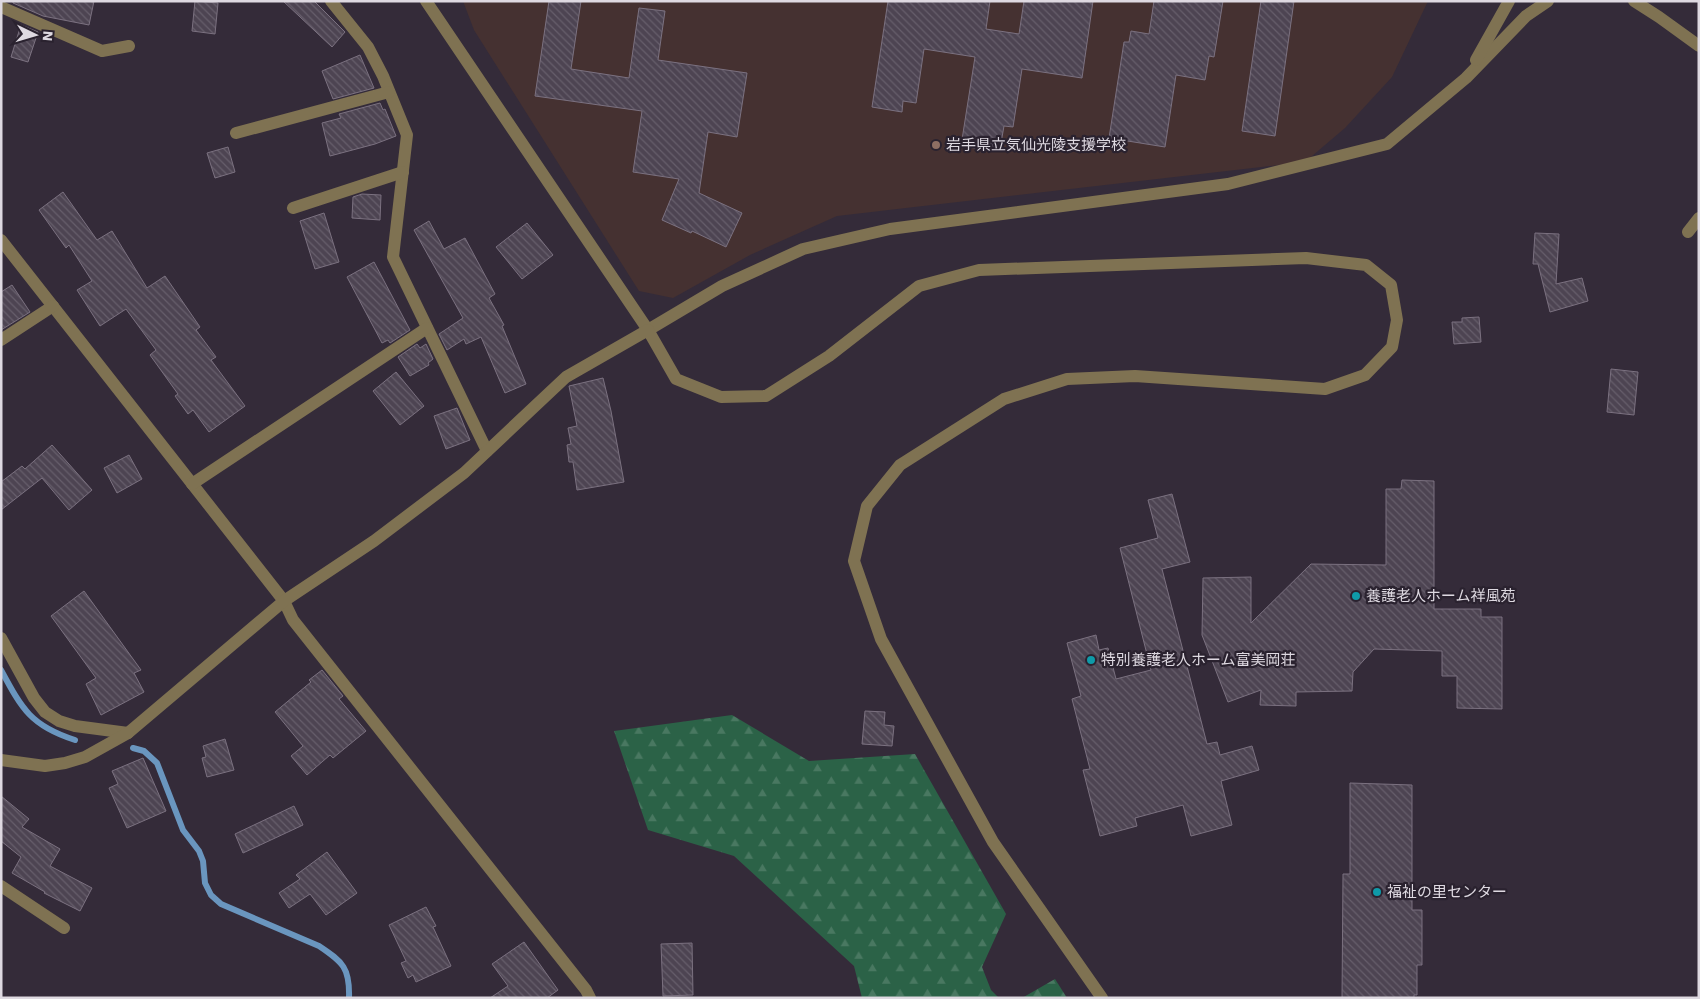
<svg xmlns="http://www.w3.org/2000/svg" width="1700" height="999" font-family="'Work Sans','Noto Sans JP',sans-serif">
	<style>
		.education { fill: #453131 }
		.forest { fill: url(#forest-firs) }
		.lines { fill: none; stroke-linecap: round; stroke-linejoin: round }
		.stream { stroke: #6a96bf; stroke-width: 6 }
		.building { fill: url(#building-back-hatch); stroke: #7b7180 }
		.minor { stroke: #7f7252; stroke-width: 12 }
		.education-dot { fill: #8d6e63; stroke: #2a222f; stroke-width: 2 }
		.culture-dot { fill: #0f9aa8; stroke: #2a222f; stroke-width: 2 }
		.labels { text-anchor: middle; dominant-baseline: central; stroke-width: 4.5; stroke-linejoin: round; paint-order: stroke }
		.poi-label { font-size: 15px; fill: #ded9e1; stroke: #2a222f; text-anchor: start }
	</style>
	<defs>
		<pattern id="forest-firs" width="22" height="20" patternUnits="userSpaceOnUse" patternTransform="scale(1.25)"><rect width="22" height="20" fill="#2b6247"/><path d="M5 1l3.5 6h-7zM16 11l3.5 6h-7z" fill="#497861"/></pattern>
		<pattern id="building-back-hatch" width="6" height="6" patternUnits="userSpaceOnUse" patternTransform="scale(1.25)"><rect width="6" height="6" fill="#4d4452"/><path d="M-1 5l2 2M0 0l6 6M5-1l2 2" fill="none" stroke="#665e6b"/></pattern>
	</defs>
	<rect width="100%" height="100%" fill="#342b39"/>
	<path class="education" d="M 463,1 L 1428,1 L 1392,77 L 1345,128 L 1305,162 L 837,216 L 750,255 L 673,298 L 639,291 L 474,30 Z"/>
	<g class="forest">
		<path d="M 732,715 L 809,761 L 915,754 L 1006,914 L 982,967 L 991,990 L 999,998 L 862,998 L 854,966 L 734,856 L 648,830 L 614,731 Z"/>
		<path d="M 1055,979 L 1067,998 L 1022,998 Z"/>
	</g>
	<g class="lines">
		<g class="stream">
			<path d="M 1,670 C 22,709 31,726 75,740"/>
			<path d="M 133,748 L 144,751 L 157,763 L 183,830 L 199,851 L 203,861 L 205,883 L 211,895 L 221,904 L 319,946 C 343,962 350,968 349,998"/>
		</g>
	</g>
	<g class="building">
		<path d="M 13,1 L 94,1 L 89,25 L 43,16 L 13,3 Z"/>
		<path d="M 195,1 L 218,3 L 215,34 L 192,31 Z"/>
		<path d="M 283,1 L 314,1 L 345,32 L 332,47 Z"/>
		<path d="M 549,1 L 581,1 L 571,69 L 629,78 L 639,8 L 665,11 L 658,60 L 747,73 L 737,137 L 708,132 L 699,193 L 742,213 L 726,247 L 692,231 L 691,233 L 662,220 L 679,179 L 633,172 L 642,111 L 535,96 Z"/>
		<path d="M 888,1 L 990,1 L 986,29 L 1019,34 L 1024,1 L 1093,1 L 1082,78 L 1022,69 L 1013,127 L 1004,126 L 1001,143 L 994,142 L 993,151 L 961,146 L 975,57 L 924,49 L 916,103 L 903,101 L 902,112 L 872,107 Z"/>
		<path d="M 1154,1 L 1223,1 L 1214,57 L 1209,56 L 1205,80 L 1176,75 L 1165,147 L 1109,138 L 1124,42 L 1129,42 L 1131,31 L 1149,34 Z"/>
		<path d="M 1261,1 L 1294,1 L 1275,136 L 1242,131 Z"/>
		<path d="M 21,25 L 38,32 L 28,62 L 11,57 Z"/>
		<path d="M 360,55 L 374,88 L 333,99 L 322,71 Z"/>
		<path d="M 380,103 L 383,110 L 385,109 L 396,136 L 375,144 L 330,156 L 322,123 L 341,118 L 339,114 Z"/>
		<path d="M 228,147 L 235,172 L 215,178 L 207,153 Z"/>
		<path d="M 63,192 L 97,240 L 112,231 L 147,288 L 165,276 L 200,327 L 196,330 L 216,357 L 211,360 L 245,406 L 209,432 L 193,410 L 188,414 L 175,396 L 178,394 L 150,355 L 156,350 L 126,309 L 100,326 L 77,290 L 92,281 L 69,245 L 66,248 L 39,210 Z"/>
		<path d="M 362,194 L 381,195 L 380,220 L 352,218 L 353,197 Z"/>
		<path d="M 324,213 L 339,262 L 315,269 L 300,221 Z"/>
		<path d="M 429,221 L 444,249 L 465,238 L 495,294 L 489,298 L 504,325 L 502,326 L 526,384 L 505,393 L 481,337 L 466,344 L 464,339 L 447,350 L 439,334 L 463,318 L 414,230 Z"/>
		<path d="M 527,223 L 553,255 L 522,279 L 496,247 Z"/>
		<path d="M 1535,233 L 1559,234 L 1556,284 L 1582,278 L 1588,301 L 1550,312 L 1538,264 L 1533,264 Z"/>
		<path d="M 374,262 L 410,330 L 390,343 L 388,340 L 382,343 L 347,277 Z"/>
		<path d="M 12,285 L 30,312 L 1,330 L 1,292 Z"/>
		<path d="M 1479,317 L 1481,342 L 1454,344 L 1452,322 L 1462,322 L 1462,318 Z"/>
		<path d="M 417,344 L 420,348 L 426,344 L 433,359 L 428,363 L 429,365 L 410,376 L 398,357 Z"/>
		<path d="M 1611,369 L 1638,372 L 1634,415 L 1607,412 Z"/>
		<path d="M 396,372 L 424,406 L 400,425 L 373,391 Z"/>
		<path d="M 603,378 L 611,411 L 624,482 L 577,490 L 573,462 L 569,462 L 567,445 L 571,444 L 568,428 L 577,426 L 569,386 Z"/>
		<path d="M 457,408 L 470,440 L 446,449 L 434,416 Z"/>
		<path d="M 52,445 L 92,490 L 69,510 L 42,478 L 1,510 L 1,482 L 22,466 L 25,469 Z"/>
		<path d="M 129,455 L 142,479 L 117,493 L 104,468 Z"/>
		<path d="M 1402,480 L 1434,481 L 1434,609 L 1481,609 L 1481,617 L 1502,617 L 1502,709 L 1457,708 L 1457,676 L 1442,676 L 1442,651 L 1374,649 L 1353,672 L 1352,691 L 1296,692 L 1296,706 L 1260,705 L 1261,690 L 1228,702 L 1202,635 L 1203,578 L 1251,577 L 1251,623 L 1311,564 L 1386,565 L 1386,489 L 1401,489 Z"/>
		<path d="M 1172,494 L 1190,562 L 1162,569 L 1207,744 L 1217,742 L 1220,755 L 1252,746 L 1259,770 L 1221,781 L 1232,825 L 1191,836 L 1183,805 L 1135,818 L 1137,826 L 1100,836 L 1083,770 L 1090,769 L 1072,699 L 1081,696 L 1067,643 L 1096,635 L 1099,650 L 1108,648 L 1116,679 L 1151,670 L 1120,548 L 1158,538 L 1148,500 Z"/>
		<path d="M 84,591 L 141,670 L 134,673 L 144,692 L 101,715 L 86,684 L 96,678 L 51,616 Z"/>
		<path d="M 322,670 L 343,696 L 339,699 L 366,731 L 333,758 L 330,755 L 307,775 L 291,756 L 303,746 L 275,712 L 311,682 L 309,680 Z"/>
		<path d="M 865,711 L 885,712 L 884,725 L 894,726 L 892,746 L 862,744 Z"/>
		<path d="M 225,739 L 234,770 L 207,777 L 202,758 L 206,757 L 203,746 Z"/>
		<path d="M 143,758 L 166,811 L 127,828 L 109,788 L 118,784 L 112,771 Z"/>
		<path d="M 1350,783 L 1412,785 L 1412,910 L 1422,910 L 1422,965 L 1417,965 L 1417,995 L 1414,995 L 1414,998 L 1342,998 L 1343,874 L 1350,874 Z"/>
		<path d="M 1,796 L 29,819 L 22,827 L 60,849 L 50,866 L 92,888 L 80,911 L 44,893 L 45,892 L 12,873 L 21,857 L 1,841 Z"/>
		<path d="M 294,806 L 303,825 L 243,853 L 235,834 Z"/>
		<path d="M 327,852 L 357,893 L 326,915 L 310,894 L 289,908 L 279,893 L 300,879 L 296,875 Z"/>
		<path d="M 426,907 L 436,926 L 433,927 L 451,966 L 416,982 L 413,975 L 408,978 L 401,963 L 406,961 L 389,925 Z"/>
		<path d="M 524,942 L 558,990 L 547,998 L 490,998 L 508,986 L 492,964 Z"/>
		<path d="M 692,943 L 693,995 L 663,996 L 661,944 Z"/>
	</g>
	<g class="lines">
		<g class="minor">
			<path d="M 331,1 L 368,47 L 383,76 L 407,135 L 393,257 L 487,451"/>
			<path d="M 426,1 L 648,330 L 722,286 L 803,249 L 890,229 L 1228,184 L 1387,144 L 1466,78 L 1526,16 L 1548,1"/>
			<path d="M 1634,1 L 1659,17 L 1699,46"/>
			<path d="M 1,7 L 102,51 L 129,46"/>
			<path d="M 1476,60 L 1509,1"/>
			<path d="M 236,133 L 389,92"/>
			<path d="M 293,208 L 403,172"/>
			<path d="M 1688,232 L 1699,218"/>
			<path d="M 1,240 L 284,601 L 293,620 L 586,990 L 590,998"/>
			<path d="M 1,340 L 53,306"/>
			<path d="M 192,484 L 427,328"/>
			<path d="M 1,638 L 34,698 L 45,712 L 59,721 L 75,726 L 128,733"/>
			<path d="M 1,760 L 45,766 L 65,763 L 85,757 L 128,733 L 284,601 L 374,541 L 464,473 L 566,377 L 648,330 L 676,379 L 721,397 L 766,396 L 829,356 L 919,286 L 979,270 L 1306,258 L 1366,265 L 1391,285 L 1397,320 L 1392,347 L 1365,375 L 1325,389 L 1135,376 L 1067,379 L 1004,399 L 900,465 L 867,506 L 854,561 L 881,639 L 993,842 L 1102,998"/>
			<path d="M 1,886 L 64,928"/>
		</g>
	</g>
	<circle class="education-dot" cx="936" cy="145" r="5"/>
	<g class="culture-dot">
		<circle cx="1356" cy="596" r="5"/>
		<circle cx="1091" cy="660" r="5"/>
		<circle cx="1377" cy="892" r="5"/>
	</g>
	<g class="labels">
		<g class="poi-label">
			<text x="946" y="145">岩手県立気仙光陵支援学校</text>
			<text x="1366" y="596">養護老人ホーム祥風苑</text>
			<text x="1101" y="660">特別養護老人ホーム富美岡荘</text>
			<text x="1387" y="892">福祉の里センター</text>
		</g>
	</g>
	<rect width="1700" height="999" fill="none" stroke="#ded9e1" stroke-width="5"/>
	<g transform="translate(35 35) rotate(95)" stroke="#2a222f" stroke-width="4" paint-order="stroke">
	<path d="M0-4L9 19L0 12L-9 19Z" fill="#ded9e1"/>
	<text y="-8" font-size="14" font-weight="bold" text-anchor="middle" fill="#ded9e1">N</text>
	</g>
</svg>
